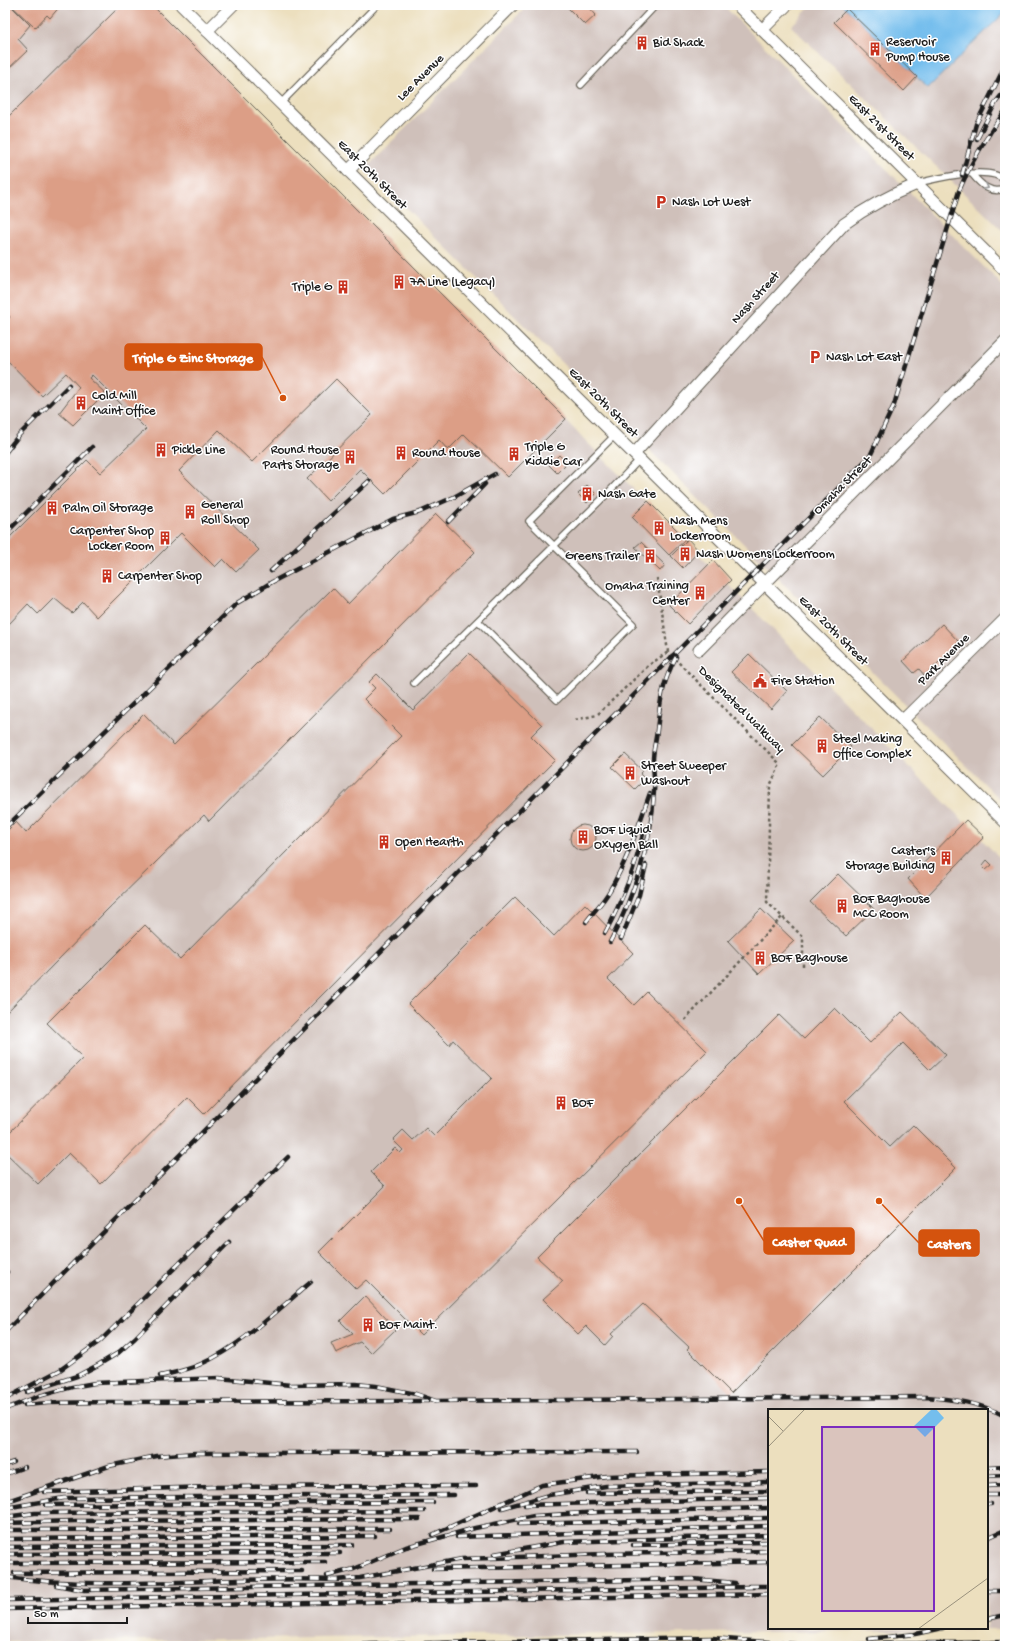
<svg xmlns="http://www.w3.org/2000/svg" width="1010" height="1651" font-family="'Gochi Hand',sans-serif">
	<style>
		.industrial { fill: #cfc0ba; fill-rule: evenodd }
		.water { fill: #74beed; stroke: #486d84 }
		.building { fill: #dc9e86 }
		.lines { fill: none; stroke-linecap: round; stroke-linejoin: round }
		.service-casing { stroke: #656055; stroke-width: 8 }
		.minor-casing { stroke: #656055; stroke-width: 13 }
		.path { stroke: #656055; stroke-width: 2.5; stroke-dasharray: 3 3; stroke-linecap: butt }
		.service { stroke: #fff; stroke-width: 5.5 }
		.minor { stroke: #fff; stroke-width: 11 }
		.rail-casing { stroke: #1c1c1c; stroke-width: 4.5 }
		.rail { stroke: #fff; stroke-width: 3; stroke-dasharray: 9; stroke-linecap: butt }
		.oneway { stroke: #999 }
		.labels { text-anchor: middle; dominant-baseline: central; stroke-width: 3; stroke-linejoin: round; paint-order: stroke }
		.poi-label { font-size: 13px; fill: #1c1c1c; stroke: #fff; text-anchor: start }
		.street-label { font-size: 13px; fill: #1c1c1c; stroke: #fff }
		.inset-road { fill: none; stroke: #99917d; stroke-width: 1 }
		.view { fill: #7b2cbf; fill-opacity: 0.15; stroke: #7b2cbf; stroke-width: 2 }
		.inset-edge { fill: none; stroke: #1c1c1c; stroke-width: 2 }
		.leader { fill: none; stroke: #d4530e; stroke-width: 1.5 }
		.callout-dot { fill: #d4530e; stroke: #fff; stroke-width: 1.5 }
		.callout { fill: #d4530e; stroke: #d4530e; stroke-width: 1.5 }
		.callout-label { font-size: 14px; text-anchor: middle; font-weight: bold; fill: #fff }
	</style>
	<rect width="100%" height="100%" fill="#fff"/>
	<filter id="ink" filterUnits="userSpaceOnUse"><feTurbulence type="fractalNoise" baseFrequency=".025" numOctaves="2"/><feDisplacementMap in="SourceGraphic" scale="8" xChannelSelector="R" yChannelSelector="G"/><feConvolveMatrix kernelMatrix="1 2 1 2 8 2 1 2 1" color-interpolation-filters="sRGB"/></filter>
	<filter id="wash" filterUnits="userSpaceOnUse"><feTurbulence type="fractalNoise" baseFrequency=".012" numOctaves="4" result="noise"/><feDisplacementMap in="SourceGraphic" scale="16" xChannelSelector="R" yChannelSelector="G"/><feGaussianBlur stdDeviation="0.9" result="paint"/><feColorMatrix in="noise" values="0 0 0 0 0 0 0 0 0 0 0 0 0 0 0 0 0 1.4 0 .05"/><feComposite in="paint" operator="in"/></filter>
	<g filter="url(#wash)">
		<rect width="100%" height="100%" fill="#ecdfbe"/>
		<g class="industrial">
			<path d="M 5,5 L 153,5 L 1005,863 L 1005,1629 L 5,1642 ZM 769,1410 L 987,1410 L 987,1628 L 769,1628 Z"/>
			<path d="M 528,5 L 723,5 L 1005,288 L 1005,804 L 366,168 Z"/>
			<path d="M 812,5 L 1005,5 L 1005,233 L 791,26 Z"/>
		</g>
		<path class="water" d="M 843,5 L 1005,5 L 1005,12 L 928,88 Z"/>
		<g id="blocks">
			<g class="building">
				<path d="M 5,5 L 10,5 L 30,25 L 18,39 L 28,50 L 5,72 Z"/>
				<path d="M 11,5 L 61,5 L 50,18 L 47,15 L 35,28 Z"/>
				<path d="M 121,5 L 152,5 L 566,419 L 508,477 L 464,434 L 448,450 L 439,440 L 385,494 L 360,469 L 328,501 L 307,479 L 372,415 L 336,379 L 252,462 L 219,430 L 179,471 L 259,550 L 236,572 L 223,559 L 215,567 L 181,533 L 97,617 L 83,602 L 72,613 L 54,598 L 38,614 L 28,604 L 9,624 L 5,620 L 5,542 L 87,460 L 100,473 L 146,429 L 92,375 L 89,378 L 105,393 L 73,425 L 59,413 L 79,387 L 66,373 L 42,396 L 5,358 L 5,322 L 10,317 L 5,312 L 5,120 Z"/>
				<path d="M 565,5 L 587,5 L 596,15 L 585,25 Z"/>
				<path d="M 847,9 L 917,77 L 904,91 L 834,22 Z"/>
				<path d="M 642,37 L 648,43 L 642,48 L 636,43 Z"/>
				<path d="M 559,455 L 567,463 L 557,473 L 549,465 Z"/>
				<path d="M 587,485 L 596,494 L 587,503 L 578,494 Z"/>
				<path d="M 648,501 L 686,539 L 669,555 L 632,517 Z"/>
				<path d="M 436,514 L 475,552 L 209,821 L 204,815 L 106,911 L 5,1014 L 5,833 L 16,822 L 26,833 L 144,714 L 174,745 L 333,588 L 348,604 Z"/>
				<path d="M 688,539 L 699,551 L 683,568 L 671,556 Z"/>
				<path d="M 641,542 L 665,565 L 660,571 L 635,547 Z"/>
				<path d="M 713,560 L 731,580 L 688,624 L 669,605 Z"/>
				<path d="M 942,624 L 959,642 L 925,676 L 919,669 L 914,673 L 903,661 Z"/>
				<path d="M 469,653 L 542,725 L 531,736 L 555,760 L 204,1114 L 187,1097 L 101,1184 L 69,1153 L 38,1184 L 5,1152 L 5,1137 L 83,1058 L 47,1023 L 145,925 L 180,959 L 401,736 L 364,699 L 375,688 L 369,682 L 377,674 L 413,710 Z"/>
				<path d="M 749,654 L 787,691 L 771,709 L 731,672 Z"/>
				<path d="M 820,717 L 851,747 L 823,775 L 792,745 Z"/>
				<path d="M 625,754 L 643,771 L 640,774 L 645,779 L 635,789 L 612,767 Z"/>
				<path d="M 966,820 L 984,837 L 925,898 L 908,879 Z"/>
				<circle cx="583" cy="838" r="13"/>
				<path d="M 987,860 L 992,865 L 986,870 L 982,866 Z"/>
				<path d="M 838,874 L 874,909 L 846,936 L 810,902 Z"/>
				<path d="M 515,897 L 554,936 L 585,904 L 633,953 L 608,979 L 634,1005 L 647,992 L 707,1051 L 421,1335 L 366,1280 L 356,1289 L 319,1252 L 385,1186 L 371,1172 L 395,1148 L 400,1153 L 403,1150 L 393,1140 L 403,1130 L 413,1140 L 426,1128 L 434,1136 L 492,1078 L 453,1040 L 449,1045 L 408,1004 Z"/>
				<path d="M 761,909 L 794,941 L 759,974 L 728,941 Z"/>
				<path d="M 835,1008 L 870,1043 L 902,1012 L 946,1055 L 930,1070 L 903,1043 L 844,1101 L 890,1147 L 913,1125 L 956,1168 L 731,1393 L 687,1349 L 689,1347 L 643,1304 L 611,1334 L 613,1336 L 605,1345 L 586,1326 L 578,1334 L 543,1299 L 563,1281 L 537,1257 L 779,1015 L 804,1039 Z"/>
				<path d="M 365,1296 L 396,1329 L 371,1353 L 360,1342 L 336,1353 L 331,1343 L 353,1334 L 340,1321 Z"/>
			</g>
		</g>
	</g>
	<g filter="url(#ink)">
		<use href="#blocks" fill-opacity="0" stroke="#656055" stroke-width="1"/>
		<g class="lines">
			<g class="service-casing">
				<g id="service">
					<path d="M 581,85 L 656,5"/>
					<path d="M 280,104 L 377,5"/>
					<path d="M 972,174 C 981,185 990,194 1005,189"/>
					<path d="M 917,183 C 936,179 991,164 1005,181"/>
					<path d="M 478,621 L 557,700 L 633,624 L 529,521 L 615,435"/>
					<path d="M 414,683 L 606,495 L 639,460"/>
				</g>
			</g>
			<g class="minor-casing">
				<g id="minor">
					<path d="M 181,5 L 1005,822"/>
					<path d="M 737,5 L 1005,271"/>
					<path d="M 762,30 L 787,5"/>
					<path d="M 207,31 L 233,5"/>
					<path d="M 348,171 L 513,5"/>
					<path d="M 634,454 L 844,224 C 867,207 890,195 917,184"/>
					<path d="M 699,650 L 1005,341"/>
					<path d="M 903,720 L 1005,619"/>
				</g>
			</g>
			<g class="path">
				<path d="M 657,578 L 668,652 L 780,764 L 770,786 L 767,902 L 803,937 L 803,966"/>
				<path d="M 575,720 L 597,715 L 649,665 L 668,652"/>
				<path d="M 685,1020 L 782,917"/>
			</g>
			<use href="#service" class="service"/>
			<use href="#minor" class="minor"/>
			<g class="rail-casing">
				<g id="rail">
					<path d="M 977,139 L 996,102 L 1005,91"/>
					<path d="M 962,175 L 976,124 L 1005,66"/>
					<path d="M 5,453 L 19,435 L 69,385"/>
					<path d="M 448,522 L 485,484"/>
					<path d="M 5,534 L 92,447"/>
					<path d="M 271,571 L 369,481"/>
					<path d="M 5,828 L 237,603 L 272,582 L 393,519 L 420,512 L 454,497 L 495,474"/>
					<path d="M 586,922 C 594,911 604,901 610,890 C 628,859 638,827 650,793"/>
					<path d="M 605,933 C 622,901 635,869 643,834"/>
					<path d="M 621,939 L 639,895 L 646,865"/>
					<path d="M 610,942 C 634,896 652,842 654,791 C 655,781 653,770 653,760 C 653,750 656,740 657,730 C 660,702 662,683 676,657"/>
					<path d="M 5,1274 L 7,1272"/>
					<path d="M 5,1332 L 870,456 L 894,405 L 959,191 C 971,162 987,136 1005,111"/>
					<path d="M 160,1376 C 173,1373 188,1370 201,1364 C 243,1345 276,1311 311,1282"/>
					<path d="M 27,1392 L 77,1376 L 98,1365 L 118,1353 L 135,1338 L 229,1242"/>
					<path d="M 5,1399 L 60,1370 L 100,1341 L 288,1157"/>
					<path d="M 25,1405 L 48,1403 L 108,1402 L 428,1401"/>
					<path d="M 5,1409 L 39,1396 L 72,1387 L 95,1383 L 219,1378 L 291,1385 L 356,1384 L 376,1386 L 416,1394 L 436,1401 L 926,1397 C 954,1399 980,1403 1005,1416"/>
					<path d="M 5,1465 L 14,1462"/>
					<path d="M 987,1467 L 1005,1466"/>
					<path d="M 5,1474 L 25,1467"/>
					<path d="M 987,1476 L 1005,1475"/>
					<path d="M 987,1486 L 1005,1485"/>
					<path d="M 44,1492 L 211,1487 L 476,1486"/>
					<path d="M 587,1493 L 769,1491"/>
					<path d="M 987,1495 L 1002,1495"/>
					<path d="M 5,1502 L 109,1466 L 157,1456 L 195,1453 L 637,1452"/>
					<path d="M 987,1504 L 991,1504"/>
					<path d="M 46,1505 L 433,1502"/>
					<path d="M 525,1505 L 769,1498"/>
					<path d="M 5,1508 L 64,1498 L 454,1495"/>
					<path d="M 502,1508 L 549,1495 L 606,1486 L 769,1482"/>
					<path d="M 5,1517 L 35,1513 L 424,1511"/>
					<path d="M 5,1523 L 74,1521 L 419,1519"/>
					<path d="M 519,1524 L 769,1518"/>
					<path d="M 5,1530 L 390,1529"/>
					<path d="M 432,1535 L 542,1485 L 607,1476 L 769,1472"/>
					<path d="M 457,1537 L 769,1526"/>
					<path d="M 987,1538 L 1005,1530"/>
					<path d="M 5,1539 L 375,1536"/>
					<path d="M 633,1545 L 769,1542"/>
					<path d="M 5,1547 L 352,1545"/>
					<path d="M 5,1554 L 340,1553"/>
					<path d="M 494,1554 L 564,1542 L 769,1535"/>
					<path d="M 5,1563 L 325,1562"/>
					<path d="M 433,1569 L 769,1562"/>
					<path d="M 14,1573 L 302,1571"/>
					<path d="M 327,1576 L 354,1569 L 406,1547 L 475,1528 L 534,1516 L 600,1512 L 769,1508"/>
					<path d="M 5,1577 C 114,1592 227,1575 336,1580 L 360,1578 L 462,1559 L 604,1554 L 769,1551"/>
					<path d="M 56,1585 L 84,1590 L 693,1579 L 735,1583"/>
					<path d="M 749,1586 L 769,1586"/>
					<path d="M 987,1591 L 1005,1591"/>
					<path d="M 5,1600 L 753,1587"/>
					<path d="M 5,1609 L 769,1594"/>
					<path d="M 987,1619 L 1005,1615"/>
					<path d="M 869,1639 L 915,1634 L 943,1628"/>
					<path d="M 801,1645 L 1005,1642"/>
					<path d="M 270,1646 L 712,1638 L 807,1645"/>
				</g>
			</g>
			<use href="#rail" class="rail"/>
		</g>
		<defs><path id="oneway-chevron" d="M-2-3.5L2.5 0L-2 3.5" fill="none" stroke-width="1.6" stroke-linecap="round" stroke-linejoin="round"/></defs>
		<use class="oneway" href="#oneway-chevron" transform="translate(986 187) rotate(26)"/>
	</g>
	<defs>
		<g id="building-bare" transform="scale(1.08)"><path d="M-4-6H4V6H1V3H-1V6H-4ZM-2.5-4.3h1.7v1.8h-1.7ZM.8-4.3h1.7v1.8H.8ZM-2.5-1h1.7V.8h-1.7ZM.8-1h1.7V.8H.8Z" fill="#c8321e" stroke="#fff" stroke-width="2.5" paint-order="stroke"/></g>
		<g id="parking-bare" transform="scale(1.08)"><path d="M-3.5-5.5H1a3.5 3.5 0 0 1 0 7H-1V5.5H-3.5ZM-1-3.4V-.6H.8a1.4 1.4 0 0 0 0-2.8Z" fill="#c8321e" stroke="#fff" stroke-width="2.5" paint-order="stroke"/></g>
		<g id="civic-bare" transform="scale(1.08)"><path d="M-.6-6.5H3V-4.5H.6V-3L4-1V1h2V6H-6V1h2V-1L-.6-3ZM-1.2 2.5V6h2.4V2.5Z" fill="#c8321e" stroke="#fff" stroke-width="2.5" paint-order="stroke"/></g>
	</defs>
	<g fill-rule="evenodd">
		<use href="#building-bare" x="642" y="43"/>
		<use href="#building-bare" x="875" y="49"/>
		<use href="#parking-bare" x="661" y="202"/>
		<use href="#building-bare" x="399" y="282"/>
		<use href="#building-bare" x="343" y="287"/>
		<use href="#parking-bare" x="815" y="357"/>
		<use href="#building-bare" x="81" y="403"/>
		<use href="#building-bare" x="161" y="450"/>
		<use href="#building-bare" x="401" y="453"/>
		<use href="#building-bare" x="514" y="454"/>
		<use href="#building-bare" x="350" y="457"/>
		<use href="#building-bare" x="587" y="494"/>
		<use href="#building-bare" x="52" y="508"/>
		<use href="#building-bare" x="190" y="512"/>
		<use href="#building-bare" x="659" y="528"/>
		<use href="#building-bare" x="165" y="538"/>
		<use href="#building-bare" x="685" y="554"/>
		<use href="#building-bare" x="650" y="556"/>
		<use href="#building-bare" x="107" y="576"/>
		<use href="#building-bare" x="700" y="593"/>
		<use href="#civic-bare" x="760" y="681"/>
		<use href="#building-bare" x="822" y="746"/>
		<use href="#building-bare" x="630" y="773"/>
		<use href="#building-bare" x="583" y="837"/>
		<use href="#building-bare" x="384" y="842"/>
		<use href="#building-bare" x="946" y="858"/>
		<use href="#building-bare" x="842" y="906"/>
		<use href="#building-bare" x="760" y="958"/>
		<use href="#building-bare" x="561" y="1103"/>
		<use href="#building-bare" x="368" y="1325"/>
	</g>
	<g class="labels">
		<g class="poi-label">
			<text x="886" y="42">Reservoir<tspan x="886" dy="15">Pump House</tspan></text>
			<text x="653" y="43">Bid Shack</text>
			<text x="672" y="202">Nash Lot West</text>
			<text x="410" y="282">7A Line (Legacy)</text>
			<text x="332" y="287" text-anchor="end">Triple G</text>
			<text x="826" y="357">Nash Lot East</text>
			<text x="92" y="396">Cold Mill<tspan x="92" dy="15">Maint Office</tspan></text>
			<text x="525" y="447">Triple G<tspan x="525" dy="15">Kiddie Car</tspan></text>
			<text x="172" y="450">Pickle Line</text>
			<text x="339" y="450" text-anchor="end">Round House<tspan x="339" dy="15">Parts Storage</tspan></text>
			<text x="412" y="453">Round House</text>
			<text x="598" y="494">Nash Gate</text>
			<text x="201" y="505">General<tspan x="201" dy="15">Roll Shop</tspan></text>
			<text x="63" y="508">Palm Oil Storage</text>
			<text x="670" y="521">Nash Mens<tspan x="670" dy="15">Lockerroom</tspan></text>
			<text x="154" y="531" text-anchor="end">Carpenter Shop<tspan x="154" dy="15">Locker Room</tspan></text>
			<text x="696" y="554">Nash Womens Lockerroom</text>
			<text x="639" y="556" text-anchor="end">Greens Trailer</text>
			<text x="118" y="576">Carpenter Shop</text>
			<text x="689" y="586" text-anchor="end">Omaha Training<tspan x="689" dy="15">Center</tspan></text>
			<text x="771" y="681">Fire Station</text>
			<text x="833" y="739">Steel Making<tspan x="833" dy="15">Office Complex</tspan></text>
			<text x="641" y="766">Street Sweeper<tspan x="641" dy="15">Washout</tspan></text>
			<text x="594" y="830">BOF Liquid<tspan x="594" dy="15">Oxygen Ball</tspan></text>
			<text x="395" y="842">Open Hearth</text>
			<text x="935" y="851" text-anchor="end">Caster's<tspan x="935" dy="15">Storage Building</tspan></text>
			<text x="853" y="899">BOF Baghouse<tspan x="853" dy="15">MCC Room</tspan></text>
			<text x="771" y="958">BOF Baghouse</text>
			<text x="572" y="1103">BOF</text>
			<text x="379" y="1325">BOF Maint.</text>
		</g>
		<g class="street-label">
			<text transform="translate(421 78) rotate(-45)">Lee Avenue</text>
			<text transform="translate(881 128) rotate(45)">East 21st Street</text>
			<text transform="translate(372 175) rotate(45)">East 20th Street</text>
			<text transform="translate(756 298) rotate(-48)">Nash Street</text>
			<text transform="translate(603 403) rotate(45)">East 20th Street</text>
			<text transform="translate(843 486) rotate(-45)">Omaha Street</text>
			<text transform="translate(833 631) rotate(45)">East 20th Street</text>
			<text transform="translate(944 660) rotate(-45)">Park Avenue</text>
			<text transform="translate(741 710) rotate(45)">Designated Walkway</text>
		</g>
	</g>
	<g transform="translate(768 1409)">
		<rect width="220" height="220" fill="#ecdfbe"/>
		<path d="M 164,0 L 168,0 L 176,9 L 157,28 L 146,17 Z" fill="#74beed"/>
		<path class="inset-road" d="M 0,7 L 15,22M 0,38 L 37,0M 150,220 L 220,169"/>
		<path class="view" d="M 54,18 L 166,18 L 166,202 L 54,202 Z"/>
		<rect width="220" height="220" class="inset-edge"/>
	</g>
	<path class="leader" d="M283 398L262 357M739 1201L764 1241M879 1201L919 1243"/>
	<g class="callout-dot">
		<circle cx="283" cy="398" r="4"/>
		<circle cx="739" cy="1201" r="4"/>
		<circle cx="879" cy="1201" r="4"/>
	</g>
	<g class="callout">
		<rect x="125" y="344" width="137" height="26" rx="4"/>
		<rect x="764" y="1228" width="90" height="26" rx="4"/>
		<rect x="919" y="1230" width="60" height="26" rx="4"/>
	</g>
	<g class="callout-label">
		<text x="193" y="362">Triple G Zinc Storage</text>
		<text x="809" y="1246">Caster Quad</text>
		<text x="949" y="1248">Casters</text>
	</g>
	<rect width="1010" height="1651" fill="none" stroke="#fff" stroke-width="20"/>
	<path d="M28 1617v6h99v-6" fill="none" stroke="#1c1c1c" stroke-width="2"/>
	<text x="34" y="1617" font-size="12" fill="#1c1c1c" stroke="#ffffff" stroke-width="3" paint-order="stroke">50 m</text>
</svg>
